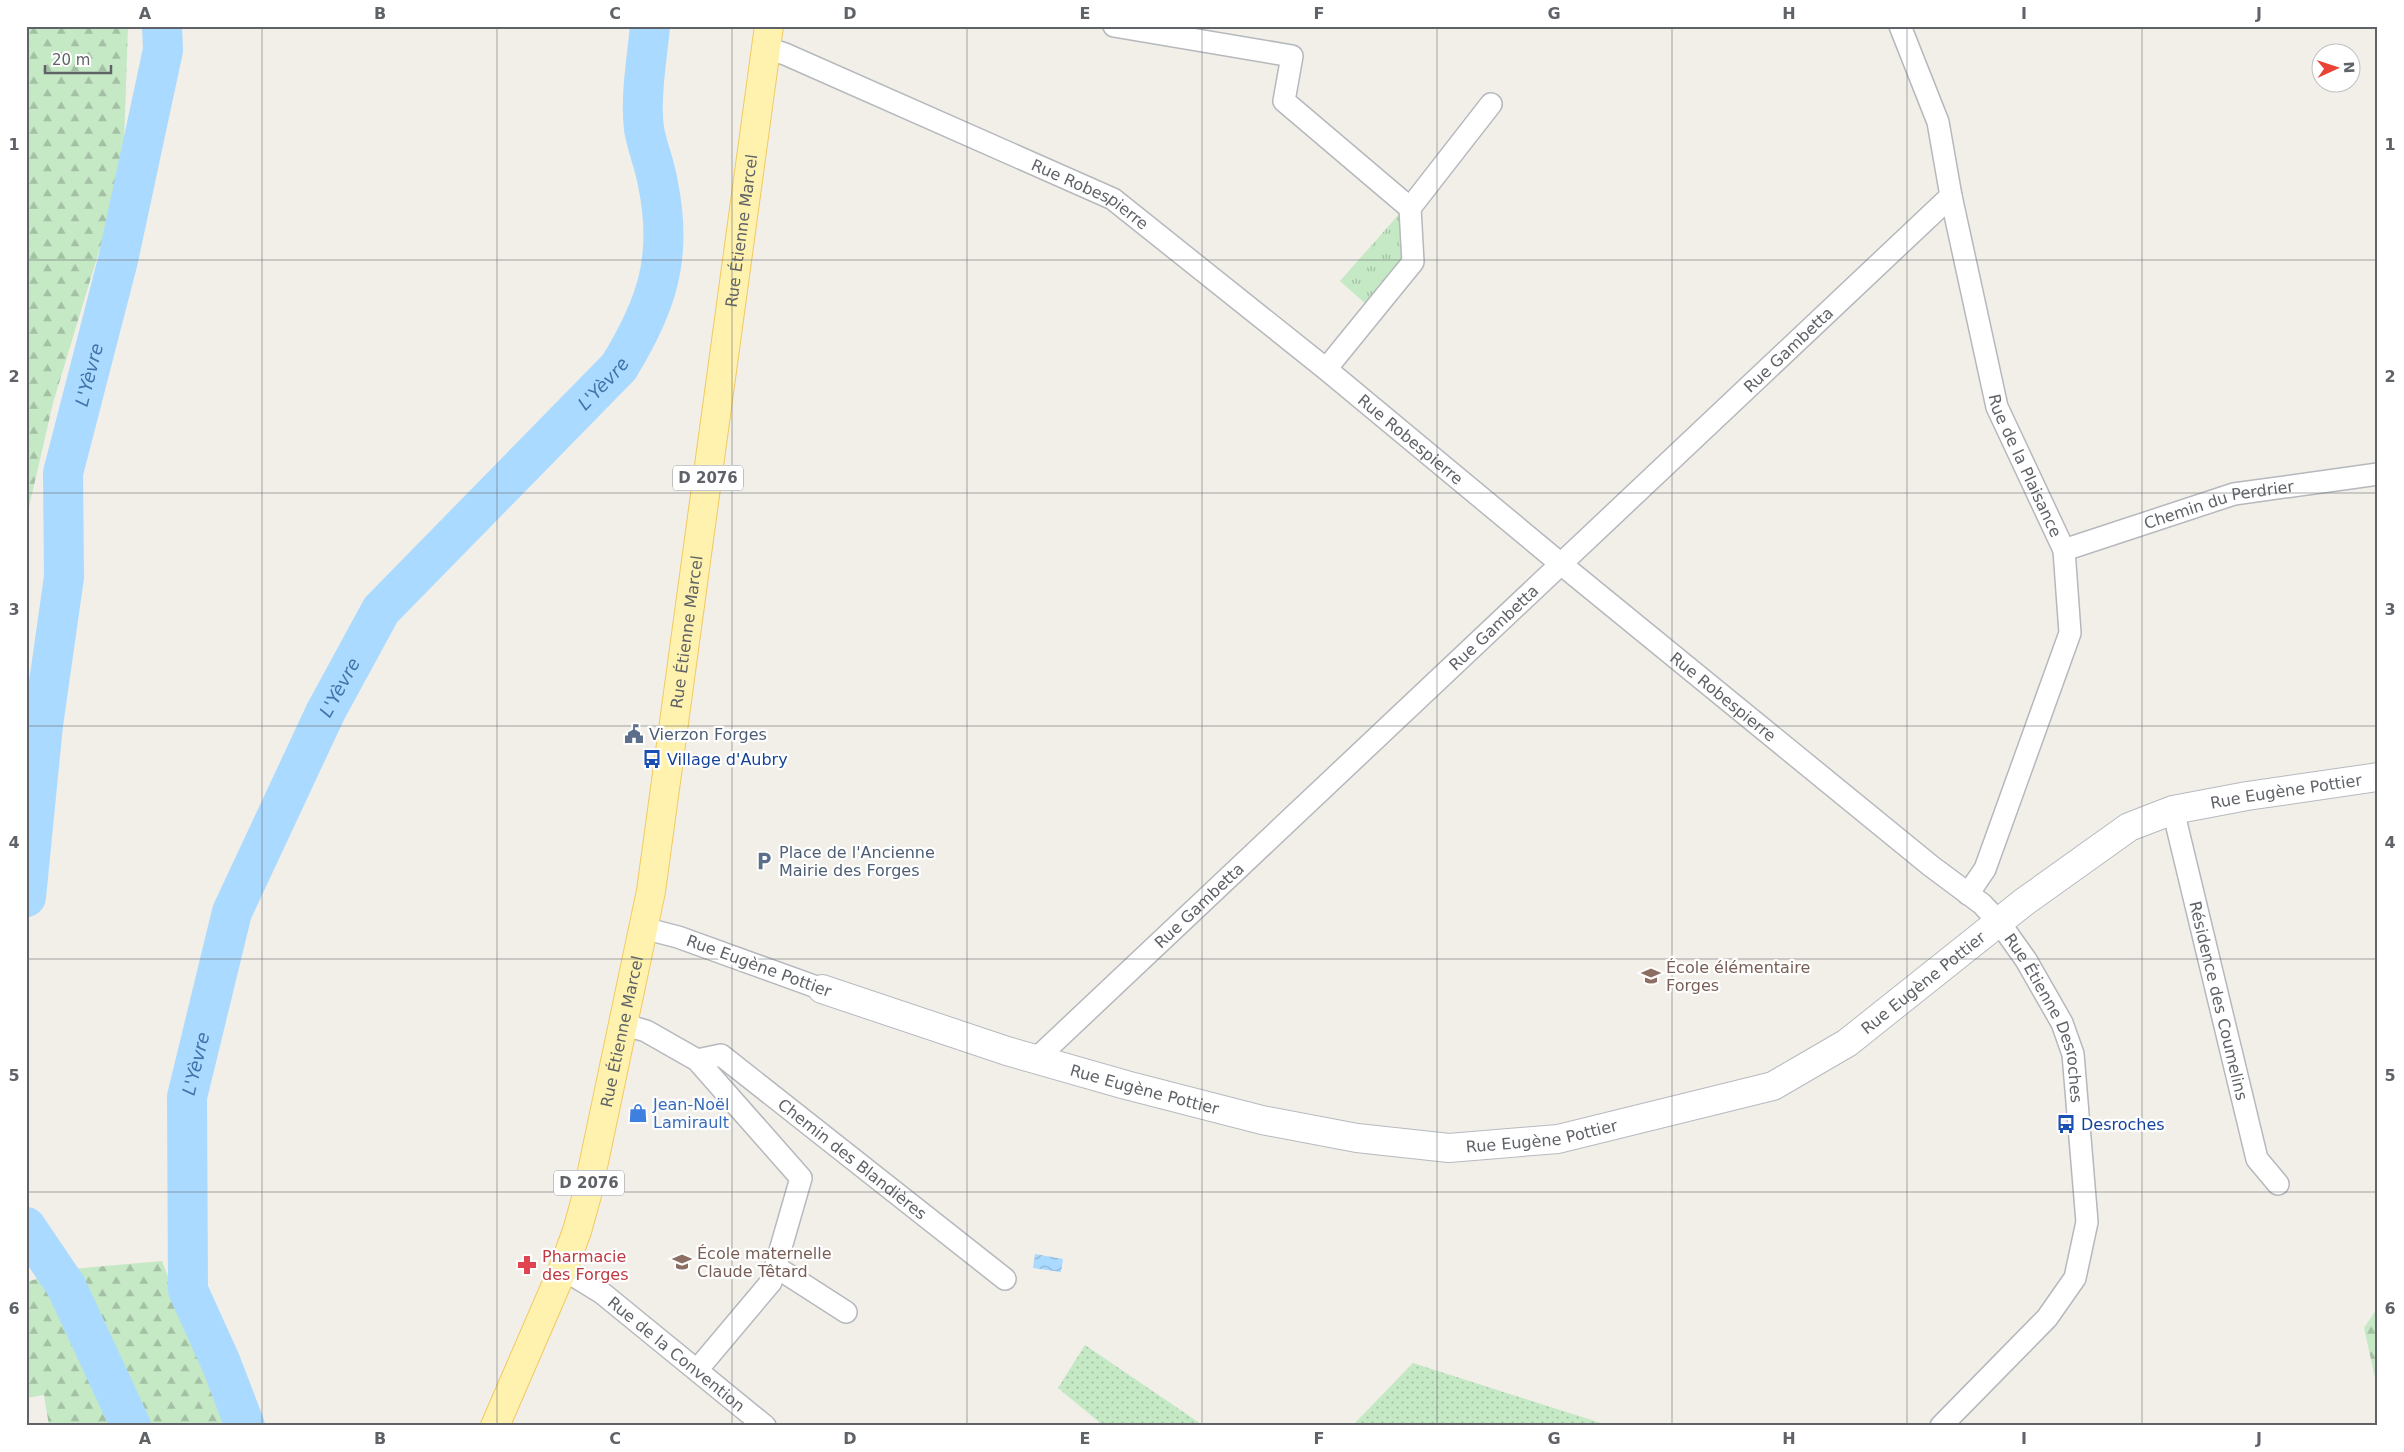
<svg xmlns="http://www.w3.org/2000/svg" width="2404" height="1452" font-family="'DejaVu Sans',sans-serif">
	<style>
		.grass { fill: url(#grass-tufts) }
		.forest { fill: url(#forest-firs) }
		.garden { fill: url(#garden-dots) }
		.water { fill: url(#water-waves) }
		.lines { fill: none; stroke-linecap: round; stroke-linejoin: round }
		.river { stroke: #aadaff; stroke-width: 40 }
		.street-casing { stroke: #b5b8bc; stroke-width: 24 }
		.secondary-casing { stroke: #b6babf; stroke-width: 30 }
		.primary-casing { stroke: #f2c960; stroke-width: 30 }
		.street { stroke: #fff; stroke-width: 21 }
		.secondary { stroke: #fff; stroke-width: 28 }
		.primary { stroke: #fff2af; stroke-width: 28 }
		.grid { fill: none; stroke: #5f6368; stroke-width: 1; stroke-opacity: 0.55 }
		.labels { text-anchor: middle; dominant-baseline: central; stroke-width: 4.5; stroke-linejoin: round; paint-order: stroke }
		.shield { fill: #fff; stroke: #8f9295; stroke-width: 1 }
		.shield-label { font-size: 15px; font-weight: bold; fill: #5f6368 }
		.street-label { font-size: 16px; fill: #5f6368; stroke: #fff }
		.service-label { font-size: 16px; fill: #4e5e75; stroke: #fff; text-anchor: start }
		.transit-label { font-size: 16px; fill: #164399; stroke: #fff; text-anchor: start }
		.education-label { font-size: 16px; fill: #785e54; stroke: #fff; text-anchor: start }
		.shop-label { font-size: 16px; fill: #366cbe; stroke: #fff; text-anchor: start }
		.health-label { font-size: 16px; fill: #be3a42; stroke: #fff; text-anchor: start }
		.water-label { font-size: 18px; font-style: italic; fill: #4174aa; stroke: #fff }
		.neatline { fill: none; stroke: #5f6368; stroke-width: 2 }
		.grid-label { font-size: 16px; text-anchor: middle; font-weight: bold; fill: #5f6368 }
	</style>
	<defs>
		<pattern id="grass-tufts" width="24" height="20" patternUnits="userSpaceOnUse" patternTransform="scale(1.25)"><rect width="24" height="20" fill="#c5e8c5"/><path d="M3 7l-1-3M5 7V3M7 7l1-3M15 17l-1-3M17 17v-4M19 17l1-3" fill="none" stroke="#a3c0a4"/></pattern>
		<pattern id="forest-firs" width="22" height="20" patternUnits="userSpaceOnUse" patternTransform="scale(1.25)"><rect width="22" height="20" fill="#c5e8c5"/><path d="M5 1l3.5 6h-7zM16 11l3.5 6h-7z" fill="#a3c0a4"/></pattern>
		<pattern id="garden-dots" width="8" height="8" patternUnits="userSpaceOnUse" patternTransform="scale(1.25)"><rect width="8" height="8" fill="#c5e8c5"/><path d="M2 2h.1M6 6h.1" fill="none" stroke="#a3c0a4" stroke-width="1.8" stroke-linecap="round"/></pattern>
		<pattern id="water-waves" width="16" height="10" patternUnits="userSpaceOnUse" patternTransform="scale(1.25)"><rect width="16" height="10" fill="#aadaff"/><path d="M0 5q4-4 8 0t8 0" fill="none" stroke="#8eb4d2"/></pattern>
	</defs>
	<rect width="100%" height="100%" fill="#f1efe8"/>
	<path class="grass" d="M 1401,212 L 1408,256 L 1368,306 L 1340,281 Z"/>
	<g class="forest">
		<path d="M 26,26 L 128,26 L 123,172 L 53,403 L 26,520 Z"/>
		<path d="M 162,1261 L 225,1426 L 49,1426 L 44,1395 L 26,1398 L 26,1282 L 72,1269 Z"/>
		<path d="M 2378,1307 L 2378,1391 L 2364,1328 Z"/>
	</g>
	<g class="garden">
		<path d="M 1085,1345 L 1204,1426 L 1104,1426 L 1058,1388 Z"/>
		<path d="M 1413,1363 L 1610,1426 L 1352,1426 Z"/>
	</g>
	<path class="water" d="M 1035,1254 L 1063,1259 L 1061,1272 L 1033,1268 Z"/>
	<g class="lines">
		<g class="river">
			<path id="s1" d="M 26,737 L 43,725 L 64,577 L 63,473 L 118,260 L 163,50 L 162,26"/>
			<path d="M 26,897 L 43,725"/>
			<path d="M 26,1227 L 66,1286 L 131,1426"/>
			<path id="s2" d="M 245,1426 L 221,1363 L 188,1290 L 187,1097 L 232,912 L 326,711 L 381,610 L 619,367 C 657,305 673,257 658,184 C 655,165 647,147 644,129 C 640,96 647,59 650,26"/>
		</g>
		<g class="street-casing">
			<g id="street">
				<path d="M 1114,26 L 1292,56 L 1284,101 L 1410,208 L 1413,262 L 1326,369"/>
				<path id="s3" d="M 1900,26 L 1938,122 L 1951,196 L 1997,407 L 2064,550 L 2070,633 L 1985,869 L 1968,894"/>
				<path id="s4" d="M 766,48 L 785,54 L 1113,199 L 1326,369 L 1561,564 L 1931,866 L 1982,904 L 1999,922 L 2026,960 L 2062,1023 L 2073,1054 L 2087,1222 L 2075,1278 L 2047,1318 L 1941,1426"/>
				<path d="M 1410,208 L 1491,104"/>
				<path id="s5" d="M 2064,550 L 2234,494 L 2378,474"/>
				<path id="s6" d="M 2173,810 L 2257,1159 L 2278,1184"/>
				<path d="M 643,928 L 678,937 L 822,989"/>
				<path d="M 622,1024 L 646,1031 L 697,1060 L 801,1178 L 771,1282 L 697,1370"/>
				<path id="s7" d="M 1036,1059 L 1951,196"/>
				<path id="s8" d="M 697,1060 L 721,1055 L 1005,1279"/>
				<path d="M 776,1267 L 846,1312"/>
				<path id="s9" d="M 563,1269 L 602,1293 L 765,1426"/>
			</g>
		</g>
		<g class="secondary-casing">
			<g id="secondary">
				<path id="s10" d="M 822,989 L 1007,1051 L 1126,1085 L 1262,1120 L 1357,1138 L 1449,1148 L 1558,1139 L 1773,1086 L 1847,1043 L 2024,902 L 2129,827 L 2173,810 L 2247,796 L 2378,777"/>
			</g>
		</g>
		<g class="primary-casing">
			<g id="primary">
				<path id="s11" d="M 495,1426 L 563,1269 L 577,1231 L 587,1195 L 651,891 L 769,26"/>
			</g>
		</g>
		<use href="#street" class="street"/>
		<use href="#secondary" class="secondary"/>
		<use href="#primary" class="primary"/>
	</g>
	<path class="grid" d="M 262,26 L 262,1426M 497,26 L 497,1426M 732,26 L 732,1426M 967,26 L 967,1426M 1202,26 L 1202,1426M 1437,26 L 1437,1426M 1672,26 L 1672,1426M 1907,26 L 1907,1426M 2142,26 L 2142,1426M 26,260 L 2378,260M 26,493 L 2378,493M 26,726 L 2378,726M 26,959 L 2378,959M 26,1192 L 2378,1192"/>
	<defs>
		<g id="civic-bare" transform="scale(1.5)"><path d="M-.6-6.5H3V-4.5H.6V-3L4-1V1h2V6H-6V1h2V-1L-.6-3ZM-1.2 2.5V6h2.4V2.5Z" fill="#5c6f8a" stroke="#fff" stroke-width="2.5" paint-order="stroke"/></g>
		<g id="bus-bare" transform="scale(1.5)"><path d="M-5-6H5V4H4V6H2V4H-2V6H-4V4H-5ZM-3.5-4V0h7V-4ZM-3.5 1.2v1.5H-2V1.2ZM2 1.2v1.5H3.5V1.2Z" fill="#1a4fb4" stroke="#fff" stroke-width="2.5" paint-order="stroke"/></g>
		<g id="parking-bare" transform="scale(1.5)"><path d="M-3.5-5.5H1a3.5 3.5 0 0 1 0 7H-1V5.5H-3.5ZM-1-3.4V-.6H.8a1.4 1.4 0 0 0 0-2.8Z" fill="#5c6f8a" stroke="#fff" stroke-width="2.5" paint-order="stroke"/></g>
		<g id="school-bare" transform="scale(1.5)"><path d="M0-5L7-2L0 1L-7-2ZM-4 1L0 2.5L4 1V4Q0 6-4 4Z" fill="#8d6e63" stroke="#fff" stroke-width="2.5" paint-order="stroke"/></g>
		<g id="shop-bare" transform="scale(1.5)"><path d="M-5-2.5h2.3a2.7 3.5 0 0 1 5.4 0H5L5.5 6h-11ZM-1.5-2.5h3a1.5 2.3 0 0 0-3 0Z" fill="#3f7fe0" stroke="#fff" stroke-width="2.5" paint-order="stroke"/></g>
		<g id="pharmacy-bare" transform="scale(1.5)"><path d="M-2-6h4v4h4v4h-4v4h-4v-4h-4v-4h4Z" fill="#e0444e" stroke="#fff" stroke-width="2.5" paint-order="stroke"/></g>
	</defs>
	<g fill-rule="evenodd">
		<use href="#civic-bare" x="634" y="734"/>
		<use href="#bus-bare" x="652" y="759"/>
		<use href="#parking-bare" x="764" y="861"/>
		<use href="#school-bare" x="1651" y="976"/>
		<use href="#shop-bare" x="638" y="1113"/>
		<use href="#bus-bare" x="2066" y="1124"/>
		<use href="#school-bare" x="682" y="1262"/>
		<use href="#pharmacy-bare" x="527" y="1265"/>
	</g>
	<g class="labels">
		<g class="shield">
			<rect x="673" y="465.5" width="70" height="25" rx="4"/>
			<rect x="554" y="1170.5" width="70" height="25" rx="4"/>
		</g>
		<g class="shield-label">
			<text x="708" y="478">D 2076</text>
			<text x="589" y="1183">D 2076</text>
		</g>
		<g class="street-label">
			<text stroke="none"><textPath href="#s4" startOffset="356">Rue Robespierre</textPath></text>
			<text stroke="none"><textPath href="#s11" startOffset="1226">Rue Étienne Marcel</textPath></text>
			<text stroke="none"><textPath href="#s7" startOffset="1034">Rue Gambetta</textPath></text>
			<text stroke="none"><textPath href="#s4" startOffset="761">Rue Robespierre</textPath></text>
			<text stroke="none"><textPath href="#s3" startOffset="459">Rue de la Plaisance</textPath></text>
			<text stroke="none"><textPath href="#s5" startOffset="162">Chemin du Perdrier</textPath></text>
			<text stroke="none"><textPath href="#s7" startOffset="629">Rue Gambetta</textPath></text>
			<text stroke="none"><textPath href="#s11" startOffset="821">Rue Étienne Marcel</textPath></text>
			<text stroke="none"><textPath href="#s4" startOffset="1166">Rue Robespierre</textPath></text>
			<text stroke="none"><textPath href="#s10" startOffset="1582">Rue Eugène Pottier</textPath></text>
			<text stroke="none"><textPath href="#s7" startOffset="224">Rue Gambetta</textPath></text>
			<text transform="translate(759 966) rotate(20)">Rue Eugène Pottier</text>
			<text stroke="none"><textPath href="#s10" startOffset="1162">Rue Eugène Pottier</textPath></text>
			<text stroke="none"><textPath href="#s6" startOffset="196">Résidence des Coumelins</textPath></text>
			<text stroke="none"><textPath href="#s4" startOffset="1631">Rue Étienne Desroches</textPath></text>
			<text stroke="none"><textPath href="#s11" startOffset="416">Rue Étienne Marcel</textPath></text>
			<text stroke="none"><textPath href="#s10" startOffset="338">Rue Eugène Pottier</textPath></text>
			<text stroke="none"><textPath href="#s10" startOffset="742">Rue Eugène Pottier</textPath></text>
			<text stroke="none"><textPath href="#s8" startOffset="192">Chemin des Blandières</textPath></text>
			<text stroke="none"><textPath href="#s9" startOffset="142">Rue de la Convention</textPath></text>
		</g>
		<g class="service-label">
			<text x="649" y="734">Vierzon Forges</text>
			<text x="779" y="852">Place de l'Ancienne<tspan x="779" dy="18">Mairie des Forges</tspan></text>
		</g>
		<g class="transit-label">
			<text x="667" y="759">Village d'Aubry</text>
			<text x="2081" y="1124">Desroches</text>
		</g>
		<g class="education-label">
			<text x="1666" y="967">École élémentaire<tspan x="1666" dy="18">Forges</tspan></text>
			<text x="697" y="1253">École maternelle<tspan x="697" dy="18">Claude Têtard</tspan></text>
		</g>
		<g class="shop-label">
			<text x="653" y="1104">Jean-Noël<tspan x="653" dy="18">Lamirault</tspan></text>
		</g>
		<g class="health-label">
			<text x="542" y="1256">Pharmacie<tspan x="542" dy="18">des Forges</tspan></text>
		</g>
		<g class="water-label">
			<text stroke="none"><textPath href="#s1" startOffset="376">L'Yèvre</textPath></text>
			<text stroke="none"><textPath href="#s2" startOffset="1185">L'Yèvre</textPath></text>
			<text stroke="none"><textPath href="#s2" startOffset="780">L'Yèvre</textPath></text>
			<text stroke="none"><textPath href="#s2" startOffset="375">L'Yèvre</textPath></text>
		</g>
	</g>
	<rect width="2404" height="1452" fill="none" stroke="#ffffff" stroke-width="55"/>
	<g transform="translate(2336 68) rotate(87)"><circle r="24" fill="#ffffff" stroke="#bfc1c3"/>
	<path d="M0-4L9 19L0 12L-9 19Z" fill="#ea4335"/>
	<text y="-8" font-size="14" font-weight="bold" text-anchor="middle" fill="#5f6368">N</text>
	</g>
	<path d="M45 65v8h66v-8" fill="none" stroke="#5f6368" stroke-width="2.5"/>
	<text x="52" y="65" font-size="15" fill="#5f6368" stroke="#ffffff" stroke-width="4" paint-order="stroke">20 m</text>
	<rect x="28" y="28" width="2348" height="1396" class="neatline"/>
	<g class="grid-label">
		<text x="145" y="19">A</text>
		<text x="380" y="19">B</text>
		<text x="615" y="19">C</text>
		<text x="850" y="19">D</text>
		<text x="1085" y="19">E</text>
		<text x="1319" y="19">F</text>
		<text x="1554" y="19">G</text>
		<text x="1789" y="19">H</text>
		<text x="2024" y="19">I</text>
		<text x="2259" y="19">J</text>
		<text x="14" y="150">1</text>
		<text x="2390" y="150">1</text>
		<text x="14" y="382">2</text>
		<text x="2390" y="382">2</text>
		<text x="14" y="615">3</text>
		<text x="2390" y="615">3</text>
		<text x="14" y="848">4</text>
		<text x="2390" y="848">4</text>
		<text x="14" y="1081">5</text>
		<text x="2390" y="1081">5</text>
		<text x="14" y="1314">6</text>
		<text x="2390" y="1314">6</text>
		<text x="145" y="1444">A</text>
		<text x="380" y="1444">B</text>
		<text x="615" y="1444">C</text>
		<text x="850" y="1444">D</text>
		<text x="1085" y="1444">E</text>
		<text x="1319" y="1444">F</text>
		<text x="1554" y="1444">G</text>
		<text x="1789" y="1444">H</text>
		<text x="2024" y="1444">I</text>
		<text x="2259" y="1444">J</text>
	</g>
</svg>
